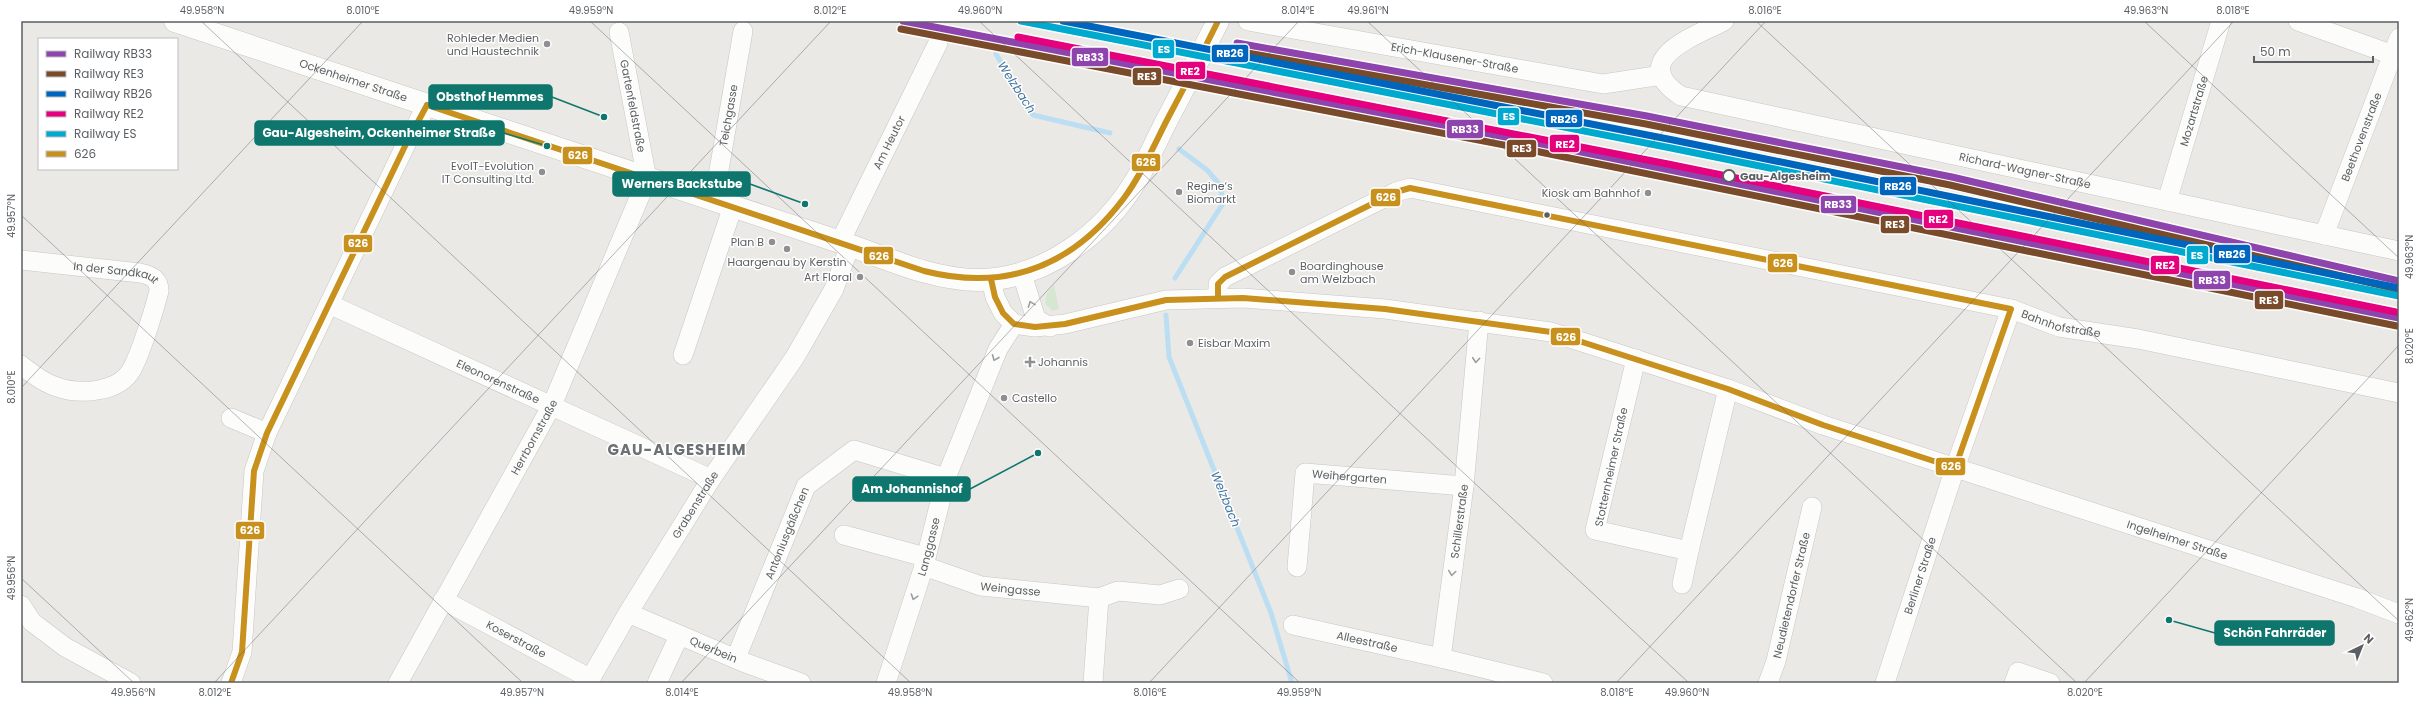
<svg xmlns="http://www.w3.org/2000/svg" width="2420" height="704" font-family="Poppins,sans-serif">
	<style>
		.green { fill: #d5e6d1 }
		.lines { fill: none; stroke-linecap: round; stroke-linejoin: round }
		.stream { stroke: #bcdef2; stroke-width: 5 }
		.street-casing { stroke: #c7c6c6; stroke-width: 20 }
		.secondary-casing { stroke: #c6c6c6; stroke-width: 23 }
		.street { stroke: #fcfcfb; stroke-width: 19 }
		.secondary { stroke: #fcfcfb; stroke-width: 22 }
		.rail { stroke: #e2e2e2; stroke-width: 3; stroke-dasharray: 1 5; stroke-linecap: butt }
		.bus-1-casing { stroke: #fff; stroke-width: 9 }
		.bus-1 { stroke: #c8911e; stroke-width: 6 }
		.rail-1-casing { stroke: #fff; stroke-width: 10 }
		.rail-2-casing { stroke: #fff; stroke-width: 10 }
		.rail-3-casing { stroke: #fff; stroke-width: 10 }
		.rail-4-casing { stroke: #fff; stroke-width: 10 }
		.rail-5-casing { stroke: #fff; stroke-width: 10 }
		.rail-1 { stroke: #8e44ad; stroke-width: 7 }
		.rail-2 { stroke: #7a4b2a; stroke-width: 7 }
		.rail-3 { stroke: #0065bd; stroke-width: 7 }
		.rail-4 { stroke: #e5007d; stroke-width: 7 }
		.rail-5 { stroke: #00a9ce; stroke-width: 7 }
		.oneway { stroke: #9b9ea0 }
		.ticks { fill: none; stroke: #5b5f63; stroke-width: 1; stroke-opacity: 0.45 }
		.poi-dot { fill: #8d8f90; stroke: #fff; stroke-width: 1.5 }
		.stop-dot { fill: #fff; stroke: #5b5f63; stroke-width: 2 }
		.bus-dot { fill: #5b5f63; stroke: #fff; stroke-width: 1.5 }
		.labels { text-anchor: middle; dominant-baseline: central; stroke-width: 3; stroke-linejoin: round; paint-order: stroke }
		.poi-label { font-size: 11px; fill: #5b5f63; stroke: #fff; text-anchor: end }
		.street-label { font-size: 11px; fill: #5b5f63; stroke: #fff }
		.stop-label { font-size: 11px; font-weight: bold; fill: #5b5f63; stroke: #fff; text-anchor: start }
		.water-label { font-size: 12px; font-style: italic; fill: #4475a1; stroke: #fff }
		.district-label { font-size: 15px; font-weight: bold; letter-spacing: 1px; fill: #6c7175; stroke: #fff }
		.leader { fill: none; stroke: #0f766e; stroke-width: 1.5 }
		.callout-dot { fill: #0f766e; stroke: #fff; stroke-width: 1.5 }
		.callout { fill: #0f766e; stroke: #0f766e; stroke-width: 1.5 }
		.callout-label { font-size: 12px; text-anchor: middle; font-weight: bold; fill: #fff }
		.line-badge { stroke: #fff; stroke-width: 1.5 }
		.badge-label { font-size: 11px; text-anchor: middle; font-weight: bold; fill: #fff }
		.neatline { fill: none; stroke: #5b5f63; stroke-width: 1.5 }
		.ticks-label { font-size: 10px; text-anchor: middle; fill: #5b5f63 }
	</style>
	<rect width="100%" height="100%" fill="#ebe9e5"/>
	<path class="green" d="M 1054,285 L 1059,309 L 1052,311 L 1045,303 L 1047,293 Z"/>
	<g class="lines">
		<g class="stream">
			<path d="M 996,54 L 1033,115 L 1110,133"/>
			<path d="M 1175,278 L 1222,205 L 1221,186 L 1207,170 L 1179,149"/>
			<path d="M 1166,315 L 1169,357 L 1271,613 L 1292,683"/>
		</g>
		<g class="street-casing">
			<g id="street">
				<path id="s1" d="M 1248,21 L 1603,84 L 1662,75"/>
				<path id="s2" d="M 1724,21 C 1695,36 1626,60 1681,96 L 2399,251"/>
				<path d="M 2298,21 L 2393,55"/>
				<path id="s3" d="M 714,199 L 743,31"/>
				<path id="s4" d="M 2167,201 L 2221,21"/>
				<path id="s5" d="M 2324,235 L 2399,38"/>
				<path id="s6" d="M 840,242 L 938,43"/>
				<path id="s7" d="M 21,260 L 140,273 C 151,275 159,279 159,291 C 154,311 141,352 132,369 C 119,393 80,395 57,387 C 44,383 32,374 21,365"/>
				<path d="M 1022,274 L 1036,319 L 1050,327"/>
				<path id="s8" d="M 991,279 L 995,297 L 1003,313 L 1014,324 L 1035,327 L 1065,324 L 1166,300 L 1243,298 L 1385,309 L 1551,332 L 1728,389 L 1823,425 L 2357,598 L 2399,614"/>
				<path id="s9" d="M 1218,298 L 1218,284 L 1225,277 L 1396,192 L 1410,188 L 2011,309 L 2059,327 L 2138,339 L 2399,393"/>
				<path id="s10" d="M 329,304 L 711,479"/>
				<path d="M 683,355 L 733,206"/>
				<path d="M 1636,359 L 1595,530 L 1689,551 L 1682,584"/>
				<path d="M 231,418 L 267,433"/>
				<path d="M 844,535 L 925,557"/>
				<path d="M 1689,551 L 1728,389"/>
				<path id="s11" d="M 924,566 L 981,586 L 1099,598 L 1118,591 L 1160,595 L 1179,589"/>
				<path id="s12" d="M 1297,567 L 1305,473 L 1464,486"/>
				<path id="s13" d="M 443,600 L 591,679"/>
				<path d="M 21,605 L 32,622 L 65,647 L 131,683"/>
				<path id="s14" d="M 628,613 L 743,662 L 801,683"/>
				<path id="s15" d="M 1293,625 L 1441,658 L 1543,683"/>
				<path id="s16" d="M 736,658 L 806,486 L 854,450 L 946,478"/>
				<path id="s17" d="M 1441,658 L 1464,486 L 1479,321"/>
				<path d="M 231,683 L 242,652 L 254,471 L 267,433 L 407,142 L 427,105"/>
				<path id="s18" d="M 398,683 L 552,405 L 647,179 L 619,32"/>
				<path id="s19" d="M 588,683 L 628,613 L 711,479 L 795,357 L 834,289 L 850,245"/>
				<path d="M 657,683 L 679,636"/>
				<path id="s20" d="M 886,683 L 924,566 L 946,478 L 998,349 L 1014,324"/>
				<path d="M 1093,683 L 1099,598"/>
				<path id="s21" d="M 1768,683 L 1776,661 L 1812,507"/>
				<path id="s22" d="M 1885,683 L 1955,468 L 2011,309"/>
				<path d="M 2014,683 L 2018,672 L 2050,683"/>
			</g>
		</g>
		<g class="secondary-casing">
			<g id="secondary">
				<path id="s23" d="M 175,21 L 840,242 C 885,257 928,279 977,280 C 1044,280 1105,234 1138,177 C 1149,158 1158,137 1168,118 C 1185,86 1202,53 1218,21"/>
			</g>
		</g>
		<use href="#street" class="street"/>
		<use href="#secondary" class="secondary"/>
		<path class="rail" d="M 1360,98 L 2399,305"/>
		<g class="bus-1-casing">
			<g id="bus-1">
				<path d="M 427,105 L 924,271 C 1007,292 1073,266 1124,198 C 1142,174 1154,145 1168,118 C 1185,86 1202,54 1218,21"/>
				<path d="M 991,279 L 995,297 L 1003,313 L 1014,324 L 1035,327 L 1065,324 L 1166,300 L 1243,298 L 1385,309 L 1551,332 L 1728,389 L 1823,425 L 1955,468 L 2011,309 L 1410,188 L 1396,192 L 1225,277 L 1218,284 L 1218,298"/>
				<path d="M 231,683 L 242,652 L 254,471 L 267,433 L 407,142 L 427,105"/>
			</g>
		</g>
		<use href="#bus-1" class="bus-1"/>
		<g class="rail-1-casing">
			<g id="rail-1">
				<path d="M 903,21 L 1532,142 L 2399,318"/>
				<path d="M 1237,43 L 1647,116 L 1952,177 L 2399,281"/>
			</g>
		</g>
		<g class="rail-2-casing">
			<g id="rail-2">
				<path d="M 901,29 L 1530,150 L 2397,326"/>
				<path d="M 1236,51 L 1646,124 L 1950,185 L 2397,289"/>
			</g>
		</g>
		<g class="rail-3-casing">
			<path id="rail-3" d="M 1063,21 L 1673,140 L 2399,288"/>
		</g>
		<g class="rail-4-casing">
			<path id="rail-4" d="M 1018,37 L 1668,164 L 2396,312"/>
		</g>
		<g class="rail-5-casing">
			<path id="rail-5" d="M 1021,21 L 1671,148 L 2399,296"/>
		</g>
		<use href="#rail-1" class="rail-1"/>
		<use href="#rail-2" class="rail-2"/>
		<use href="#rail-3" class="rail-3"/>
		<use href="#rail-4" class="rail-4"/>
		<use href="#rail-5" class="rail-5"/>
	</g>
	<defs><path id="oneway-chevron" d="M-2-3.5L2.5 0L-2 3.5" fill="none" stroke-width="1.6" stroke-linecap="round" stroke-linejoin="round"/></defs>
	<g class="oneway">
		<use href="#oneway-chevron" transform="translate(1031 304) rotate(-111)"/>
		<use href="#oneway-chevron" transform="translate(995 358) rotate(112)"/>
		<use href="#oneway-chevron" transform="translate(1476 360) rotate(95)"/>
		<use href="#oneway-chevron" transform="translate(1452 573) rotate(98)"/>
		<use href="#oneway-chevron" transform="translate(914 597) rotate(108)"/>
	</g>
	<path class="ticks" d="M 201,21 L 911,683M 590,21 L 1300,683M 979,21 L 1689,683M 1367,21 L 2077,683M 1756,21 L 2399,621M 2144,21 L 2399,258M 21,215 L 523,683M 21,388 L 363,21M 21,578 L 134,683M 214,683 L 831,21M 681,683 L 1299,21M 1149,683 L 1766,21M 1616,683 L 2234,21M 2084,683 L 2399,345"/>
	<g class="poi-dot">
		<circle cx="547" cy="44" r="4"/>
		<circle cx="542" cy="172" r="4"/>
		<circle cx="1179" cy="192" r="4"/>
		<circle cx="1648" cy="193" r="4"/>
		<circle cx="772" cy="242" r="4"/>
		<circle cx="787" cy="249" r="4"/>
		<circle cx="1292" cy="272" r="4"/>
		<circle cx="860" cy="277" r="4"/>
		<circle cx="1190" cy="343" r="4"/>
		<path d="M1028 356h4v4h4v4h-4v4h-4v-4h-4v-4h4z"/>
		<circle cx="1004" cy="398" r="4"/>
	</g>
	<circle class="stop-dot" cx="1729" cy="176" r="6"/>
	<circle class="bus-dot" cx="1547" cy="215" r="3.5"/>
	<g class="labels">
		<g class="poi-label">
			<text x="539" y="38">Rohleder Medien<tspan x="539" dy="13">und Haustechnik</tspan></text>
			<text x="534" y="166">EvoIT-Evolution<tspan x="534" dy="13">IT Consulting Ltd.</tspan></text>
			<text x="1187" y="186" text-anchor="start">Regine‘s<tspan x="1187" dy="13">Biomarkt</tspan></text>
			<text x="1640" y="193">Kiosk am Bahnhof</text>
			<text x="764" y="242">Plan B</text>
			<text x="787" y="262" text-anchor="middle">Haargenau by Kerstin</text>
			<text x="1300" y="266" text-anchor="start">Boardinghouse<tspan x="1300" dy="13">am Welzbach</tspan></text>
			<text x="852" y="277">Art Floral</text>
			<text x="1198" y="343" text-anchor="start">Eisbar Maxim</text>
			<text x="1038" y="362" text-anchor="start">Johannis</text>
			<text x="1012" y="398" text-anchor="start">Castello</text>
		</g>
		<g class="street-label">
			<text stroke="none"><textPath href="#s1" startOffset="210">Erich-Klausener-Straße</textPath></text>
			<text stroke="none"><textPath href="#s23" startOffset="188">Ockenheimer Straße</textPath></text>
			<text transform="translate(633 106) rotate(79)">Gartenfeldstraße</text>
			<text stroke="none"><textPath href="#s4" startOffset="94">Mozartstraße</textPath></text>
			<text stroke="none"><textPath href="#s3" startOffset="85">Teichgasse</textPath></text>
			<text stroke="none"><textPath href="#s5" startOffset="105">Beethovenstraße</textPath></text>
			<text stroke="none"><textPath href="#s6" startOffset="111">Am Heutor</textPath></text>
			<text stroke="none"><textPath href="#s2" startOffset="470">Richard-Wagner-Straße</textPath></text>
			<text stroke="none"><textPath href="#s7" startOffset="96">In der Sandkaut</textPath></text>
			<text stroke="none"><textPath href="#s9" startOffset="895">Bahnhofstraße</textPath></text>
			<text stroke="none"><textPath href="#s10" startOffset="186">Eleonorenstraße</textPath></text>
			<text stroke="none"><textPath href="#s18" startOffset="281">Herrbornstraße</textPath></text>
			<text transform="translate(1611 467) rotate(-78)">Stotternheimer Straße</text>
			<text stroke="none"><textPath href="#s12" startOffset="139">Weihergarten</textPath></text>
			<text stroke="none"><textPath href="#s19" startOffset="208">Grabenstraße</textPath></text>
			<text stroke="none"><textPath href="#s17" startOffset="138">Schillerstraße</textPath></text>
			<text stroke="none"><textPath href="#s16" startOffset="135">Antoniusgäßchen</textPath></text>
			<text stroke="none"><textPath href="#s8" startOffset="1254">Ingelheimer Straße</textPath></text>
			<text stroke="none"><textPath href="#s20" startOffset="143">Langgasse</textPath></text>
			<text stroke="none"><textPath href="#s22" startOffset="113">Berliner Straße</textPath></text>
			<text stroke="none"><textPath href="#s11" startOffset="90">Weingasse</textPath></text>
			<text stroke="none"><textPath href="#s21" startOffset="91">Neudietendorfer Straße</textPath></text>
			<text stroke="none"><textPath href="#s13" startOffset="83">Koserstraße</textPath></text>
			<text stroke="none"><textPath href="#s15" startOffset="76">Alleestraße</textPath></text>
			<text stroke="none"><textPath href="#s14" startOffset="93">Querbein</textPath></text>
		</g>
		<g class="stop-label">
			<text x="1740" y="176">Gau-Algesheim</text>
		</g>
		<g class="water-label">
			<text transform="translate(1017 87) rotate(57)">Welzbach</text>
			<text transform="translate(1226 499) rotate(68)">Welzbach</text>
		</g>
		<g class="district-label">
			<text x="677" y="449">GAU-ALGESHEIM</text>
		</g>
	</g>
	<path class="leader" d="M604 117L552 97M547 146L504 133M805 204L750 184M1038 453L970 489M2169 620L2215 633"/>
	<g class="callout-dot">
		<circle cx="604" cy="117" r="4"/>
		<circle cx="547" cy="146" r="4"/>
		<circle cx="805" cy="204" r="4"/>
		<circle cx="1038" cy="453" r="4"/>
		<circle cx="2169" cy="620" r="4"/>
	</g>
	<g class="callout">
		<rect x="429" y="85" width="123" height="24" rx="4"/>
		<rect x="255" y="121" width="249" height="24" rx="4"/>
		<rect x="613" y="172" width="137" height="24" rx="4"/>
		<rect x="853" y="477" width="117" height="24" rx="4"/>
		<rect x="2215" y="621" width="119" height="24" rx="4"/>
	</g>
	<g class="callout-label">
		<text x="490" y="101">Obsthof Hemmes</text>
		<text x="379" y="137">Gau-Algesheim, Ockenheimer Straße</text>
		<text x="682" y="188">Werners Backstube</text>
		<text x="912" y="493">Am Johannishof</text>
		<text x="2275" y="637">Schön Fahrräder</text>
	</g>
	<g class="line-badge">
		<rect x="1152" y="39" width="23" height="20" rx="4" fill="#00a9ce"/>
		<rect x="1211" y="44" width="38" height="19" rx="4" fill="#0065bd"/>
		<rect x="1071" y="47" width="38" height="20" rx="4" fill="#8e44ad"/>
		<rect x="1175" y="61" width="31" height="19" rx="4" fill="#e5007d"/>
		<rect x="1132" y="67" width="30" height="19" rx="4" fill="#7a4b2a"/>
		<rect x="1497" y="107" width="23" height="19" rx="4" fill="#00a9ce"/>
		<rect x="1545" y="109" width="38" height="19" rx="4" fill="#0065bd"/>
		<rect x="1446" y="119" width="38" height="20" rx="4" fill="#8e44ad"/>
		<rect x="1549" y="134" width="31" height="19" rx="4" fill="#e5007d"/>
		<rect x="1506" y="139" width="31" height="19" rx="4" fill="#7a4b2a"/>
		<rect x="562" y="146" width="31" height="19" rx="4" fill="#c8911e"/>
		<rect x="1131" y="153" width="30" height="19" rx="4" fill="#c8911e"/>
		<rect x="1879" y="176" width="38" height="20" rx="4" fill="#0065bd"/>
		<rect x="1370" y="188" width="31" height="19" rx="4" fill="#c8911e"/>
		<rect x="1820" y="195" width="37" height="19" rx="4" fill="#8e44ad"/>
		<rect x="1923" y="209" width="31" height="20" rx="4" fill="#e5007d"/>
		<rect x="1880" y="215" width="30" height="19" rx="4" fill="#7a4b2a"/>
		<rect x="343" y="234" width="30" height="19" rx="4" fill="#c8911e"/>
		<rect x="2213" y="244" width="38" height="20" rx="4" fill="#0065bd"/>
		<rect x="2186" y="245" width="23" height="20" rx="4" fill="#00a9ce"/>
		<rect x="863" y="246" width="31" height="19" rx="4" fill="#c8911e"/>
		<rect x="1767" y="253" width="31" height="20" rx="4" fill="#c8911e"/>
		<rect x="2150" y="255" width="30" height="20" rx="4" fill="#e5007d"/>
		<rect x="2193" y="270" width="38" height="20" rx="4" fill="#8e44ad"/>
		<rect x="2254" y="290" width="30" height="20" rx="4" fill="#7a4b2a"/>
		<rect x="1550" y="327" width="31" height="19" rx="4" fill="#c8911e"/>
		<rect x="1935" y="457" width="31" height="19" rx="4" fill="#c8911e"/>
		<rect x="235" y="521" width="30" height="19" rx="4" fill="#c8911e"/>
	</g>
	<g class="badge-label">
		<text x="1164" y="53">ES</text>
		<text x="1230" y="57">RB26</text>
		<text x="1090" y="61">RB33</text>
		<text x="1190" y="75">RE2</text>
		<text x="1147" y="80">RE3</text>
		<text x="1509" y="120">ES</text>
		<text x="1564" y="123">RB26</text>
		<text x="1465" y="133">RB33</text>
		<text x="1565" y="148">RE2</text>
		<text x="1522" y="152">RE3</text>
		<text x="578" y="159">626</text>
		<text x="1146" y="166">626</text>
		<text x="1898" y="190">RB26</text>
		<text x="1386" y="201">626</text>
		<text x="1838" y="208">RB33</text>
		<text x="1938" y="223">RE2</text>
		<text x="1895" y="228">RE3</text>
		<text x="358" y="247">626</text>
		<text x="2232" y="258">RB26</text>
		<text x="2197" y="259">ES</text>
		<text x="879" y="260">626</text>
		<text x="1783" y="267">626</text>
		<text x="2165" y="269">RE2</text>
		<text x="2212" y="284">RB33</text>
		<text x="2269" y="304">RE3</text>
		<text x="1566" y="341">626</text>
		<text x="1951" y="470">626</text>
		<text x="250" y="534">626</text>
	</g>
	<rect width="2420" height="704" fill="none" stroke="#ffffff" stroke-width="44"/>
	<rect x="38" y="38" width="140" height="132" fill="#ffffff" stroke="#bdbfc1"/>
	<rect x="46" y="51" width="20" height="6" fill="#8e44ad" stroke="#bdbfc1"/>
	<text x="74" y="58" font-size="12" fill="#5b5f63">Railway RB33</text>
	<rect x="46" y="71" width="20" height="6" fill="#7a4b2a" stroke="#bdbfc1"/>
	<text x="74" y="78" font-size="12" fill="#5b5f63">Railway RE3</text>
	<rect x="46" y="91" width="20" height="6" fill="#0065bd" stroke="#bdbfc1"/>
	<text x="74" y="98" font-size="12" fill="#5b5f63">Railway RB26</text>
	<rect x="46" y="111" width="20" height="6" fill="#e5007d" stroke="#bdbfc1"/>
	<text x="74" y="118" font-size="12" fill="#5b5f63">Railway RE2</text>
	<rect x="46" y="131" width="20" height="6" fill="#00a9ce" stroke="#bdbfc1"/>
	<text x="74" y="138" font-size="12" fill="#5b5f63">Railway ES</text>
	<rect x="46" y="151" width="20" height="6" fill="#c8911e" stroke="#bdbfc1"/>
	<text x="74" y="158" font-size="12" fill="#5b5f63">626</text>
	<g transform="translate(2362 646) rotate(43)" stroke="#ffffff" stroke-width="3" paint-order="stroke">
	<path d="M0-3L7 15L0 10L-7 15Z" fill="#5b5f63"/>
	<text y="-6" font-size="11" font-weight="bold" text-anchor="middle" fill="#5b5f63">N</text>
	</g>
	<path d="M2254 56v6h119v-6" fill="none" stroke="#5b5f63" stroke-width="2"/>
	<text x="2260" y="56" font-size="12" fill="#5b5f63" stroke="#ffffff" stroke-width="3" paint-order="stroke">50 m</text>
	<rect x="22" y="22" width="2376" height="660" class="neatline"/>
	<g class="ticks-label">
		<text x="202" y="14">49.958°N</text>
		<text x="363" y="14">8.010°E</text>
		<text x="591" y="14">49.959°N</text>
		<text x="830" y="14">8.012°E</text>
		<text x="980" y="14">49.960°N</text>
		<text x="1298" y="14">8.014°E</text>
		<text x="1368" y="14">49.961°N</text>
		<text x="1765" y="14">8.016°E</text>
		<text x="2146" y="14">49.963°N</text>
		<text x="2233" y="14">8.018°E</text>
		<text transform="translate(11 216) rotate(-90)" y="4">49.957°N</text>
		<text transform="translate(2409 257) rotate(-90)" y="4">49.963°N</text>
		<text transform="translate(2409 346) rotate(-90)" y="4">8.020°E</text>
		<text transform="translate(11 387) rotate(-90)" y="4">8.010°E</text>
		<text transform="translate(11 578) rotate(-90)" y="4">49.956°N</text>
		<text transform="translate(2409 620) rotate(-90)" y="4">49.962°N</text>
		<text x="133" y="696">49.956°N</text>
		<text x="215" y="696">8.012°E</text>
		<text x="522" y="696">49.957°N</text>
		<text x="682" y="696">8.014°E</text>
		<text x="910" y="696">49.958°N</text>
		<text x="1150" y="696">8.016°E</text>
		<text x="1299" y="696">49.959°N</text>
		<text x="1617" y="696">8.018°E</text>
		<text x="1687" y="696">49.960°N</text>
		<text x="2085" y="696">8.020°E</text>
	</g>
</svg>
